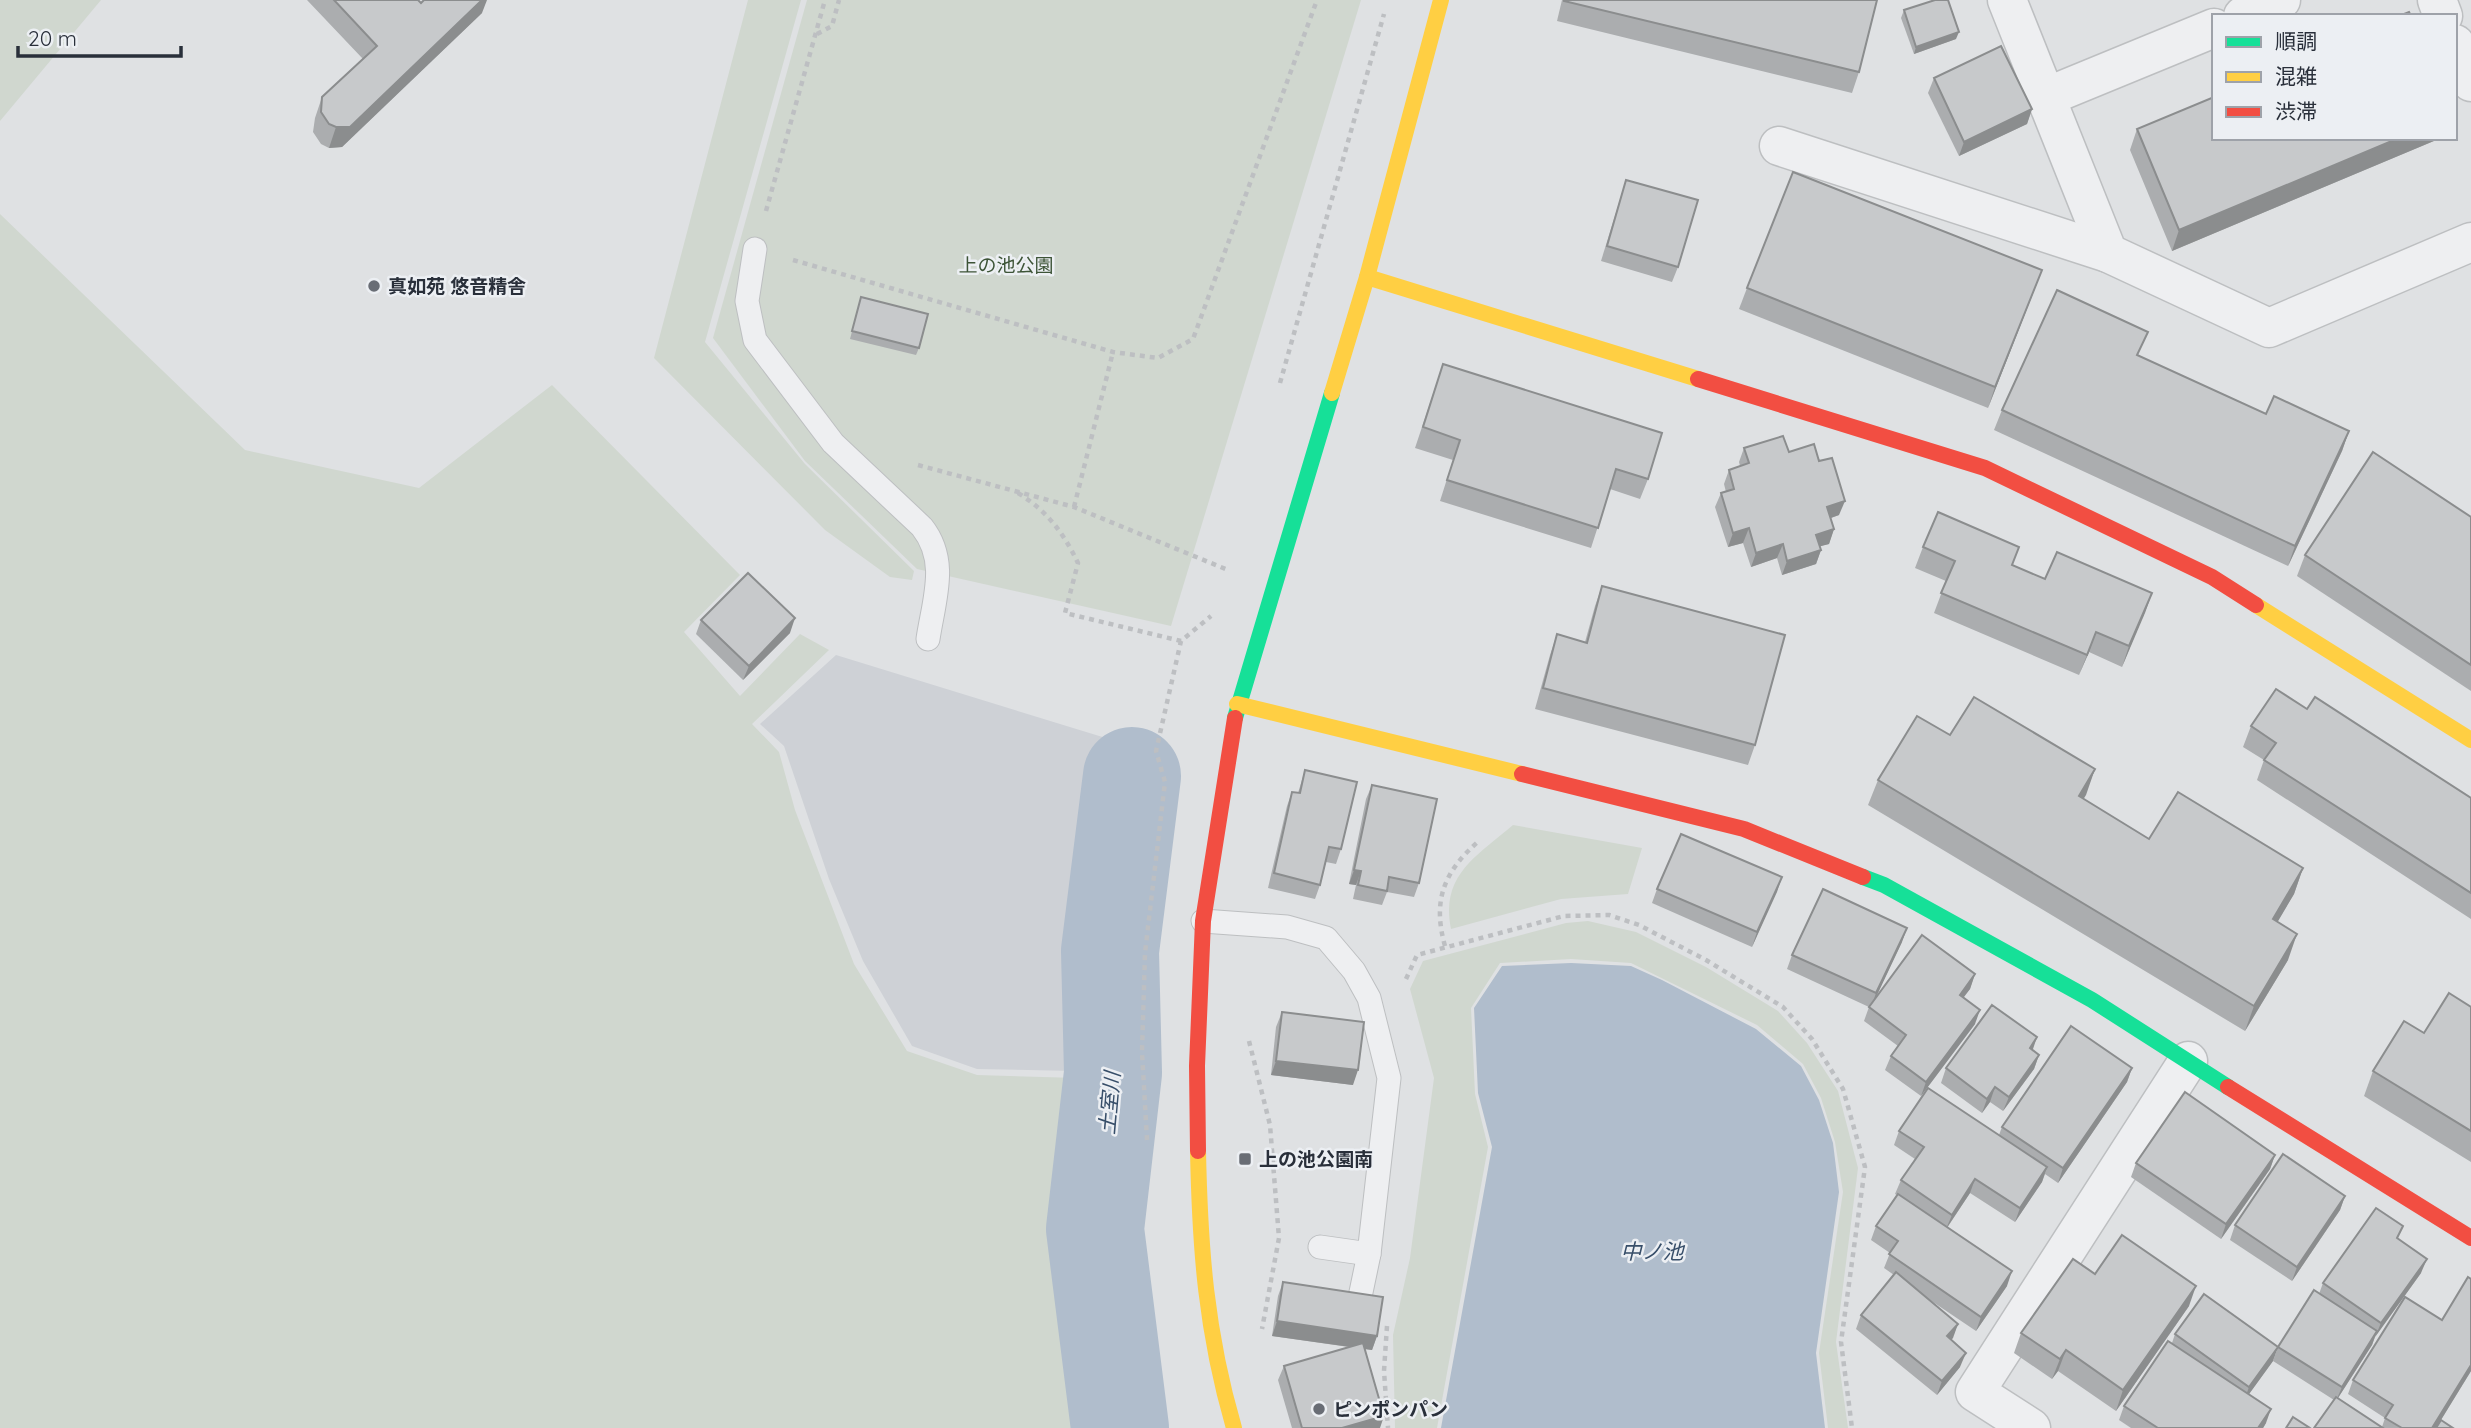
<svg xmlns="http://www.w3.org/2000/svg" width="2471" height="1428" font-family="Quicksand,'Noto Sans JP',sans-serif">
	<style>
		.built { fill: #ced1d6 }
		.green { fill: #d0d7cf }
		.water { fill: #b0bdcc }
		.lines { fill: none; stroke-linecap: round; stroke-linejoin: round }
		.river { stroke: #b0bdcc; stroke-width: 98 }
		.lane-casing { stroke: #bdbfc1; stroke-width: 25 }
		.street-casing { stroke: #bdbfc1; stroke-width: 41 }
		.path { stroke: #bdbfc2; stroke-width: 4.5; stroke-dasharray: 5 5; stroke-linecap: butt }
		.lane { stroke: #eeeff1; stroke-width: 23 }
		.street { stroke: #eeeff1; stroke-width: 38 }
		.fast { stroke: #16e098; stroke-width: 16 }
		.slow { stroke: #ffcf43; stroke-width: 16 }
		.jam { stroke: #f24e42; stroke-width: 16 }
		.wall { fill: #abadaf }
		.shaded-wall { fill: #8b8d8e }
		.building { fill: #c7c9cb; stroke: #8b8d8e; stroke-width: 2 }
		.poi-dot { fill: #696d75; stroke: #eceff3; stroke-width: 2.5 }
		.labels { text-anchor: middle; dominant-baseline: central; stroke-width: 5; stroke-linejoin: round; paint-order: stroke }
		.park-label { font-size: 19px; fill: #3d5437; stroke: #eceff3 }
		.poi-label { font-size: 19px; font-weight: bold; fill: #292f3a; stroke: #eceff3; text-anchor: start }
		.water-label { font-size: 21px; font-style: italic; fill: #374e69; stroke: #eceff3 }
	</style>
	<rect width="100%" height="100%" fill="#dfe1e3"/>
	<path class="built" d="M 836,655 L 1109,739 L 1075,953 L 1076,1071 L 977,1069 L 912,1046 L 863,961 L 829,879 L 784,746 L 760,724 Z"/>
	<g class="green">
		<path d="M 0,0 L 101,0 L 0,121 Z"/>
		<path d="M 748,0 L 801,0 L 705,342 L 805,464 L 914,571 L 912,580 L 890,577 L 825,530 L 654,358 Z"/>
		<path d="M 807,0 L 1361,0 L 1171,626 L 917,569 L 805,461 L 713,338 Z"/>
		<path d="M 0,214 L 245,450 L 419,488 L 552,385 L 740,575 L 684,632 L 740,696 L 800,634 L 829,650 L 752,724 L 779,752 L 795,810 L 854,964 L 907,1051 L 977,1075 L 1078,1078 L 1062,1233 L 1092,1428 L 0,1428 Z"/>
		<path d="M 1513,825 L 1642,848 L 1628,894 L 1561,899 L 1451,929 C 1440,875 1477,856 1513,825 Z"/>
		<path d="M 1588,921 L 1636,932 L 1706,967 L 1778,1011 L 1807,1043 L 1838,1091 L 1858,1168 L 1836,1342 L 1848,1428 L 1828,1428 L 1819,1353 L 1843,1192 L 1835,1142 L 1821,1098 L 1803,1064 L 1757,1025 L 1631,963 L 1571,959 L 1500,963 L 1471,1008 L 1475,1094 L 1488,1147 L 1437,1428 L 1395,1428 L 1393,1335 L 1410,1258 L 1434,1078 L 1410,989 L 1423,961 L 1566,923 Z"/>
		<path d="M 1125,1165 C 1132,1203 1128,1240 1133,1278 C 1140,1329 1154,1378 1162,1428 L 1135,1428 C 1120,1344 1107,1257 1115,1173 Z"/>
	</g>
	<path class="water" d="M 1571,963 L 1631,966 L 1662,980 L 1756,1029 L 1801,1066 L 1819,1100 L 1833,1143 L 1839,1192 L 1816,1353 L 1825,1428 L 1441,1428 L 1492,1147 L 1478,1093 L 1474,1008 L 1502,966 Z"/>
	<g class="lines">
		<path class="river" d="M 1120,1428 L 1095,1229 L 1113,1073 L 1110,951 L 1132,776"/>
		<g class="lane-casing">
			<g id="lane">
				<path d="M 755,249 L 747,301 L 755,340 L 833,443 L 922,527 C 949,561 934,599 928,639"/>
				<path d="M 1203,921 L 1287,927 L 1326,938 L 1354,971 L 1369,998 L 1389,1078 L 1369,1254 L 1360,1297"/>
				<path d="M 1320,1247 L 1369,1254"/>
			</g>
		</g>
		<g class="street-casing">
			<g id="street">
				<path d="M 2007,0 L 2108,253 L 2269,328 L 2471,242"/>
				<path d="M 2437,0 L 2443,16"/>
				<path d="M 2243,16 L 2281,0"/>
				<path d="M 2455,44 L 2471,82"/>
				<path d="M 2046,97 L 2214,28"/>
				<path d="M 1779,146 L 2108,253"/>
				<path d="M 2031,1428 L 1975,1392 L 2188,1061"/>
			</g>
		</g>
		<g class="path">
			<path d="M 817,34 L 832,26 L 839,0"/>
			<path d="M 766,211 L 825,0"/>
			<path d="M 793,260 L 1113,352 L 1158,358 L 1193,339 L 1317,0"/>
			<path d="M 1280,383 L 1384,14"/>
			<path d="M 918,465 L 1074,507 L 1228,570"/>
			<path d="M 1018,493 C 1047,511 1063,532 1078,563 L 1065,613 L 1181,641"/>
			<path d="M 1074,507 L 1113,352"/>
			<path d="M 1445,946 C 1432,900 1444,871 1480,840"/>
			<path d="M 1406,979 L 1417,955 L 1564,916 L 1609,915 L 1639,925 L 1706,960 L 1783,1007 L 1812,1039 L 1843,1089 L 1865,1167 L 1841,1342 L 1852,1428"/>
			<path d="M 1249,1041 L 1270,1125 L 1279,1238 L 1262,1329"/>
			<path d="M 1147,1140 L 1142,1052 L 1145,953 L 1165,782 L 1156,751 L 1181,641 L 1211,616"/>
			<path d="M 1387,1326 L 1384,1371 L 1388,1428"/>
		</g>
		<use href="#lane" class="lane"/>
		<use href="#street" class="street"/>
		<g class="fast">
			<path d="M 1235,718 L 1332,393"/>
			<path d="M 1863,877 L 1884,885 L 2092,1000 L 2228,1087"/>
		</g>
		<g class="slow">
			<path d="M 1367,277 L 1698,379"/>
			<path d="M 1332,393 L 1367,277 L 1441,0"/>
			<path d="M 2256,605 L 2471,740"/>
			<path d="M 1237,704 L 1522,774"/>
			<path d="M 1198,1151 C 1200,1250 1206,1332 1234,1428"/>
		</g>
		<g class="jam">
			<path d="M 1698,379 L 1985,468 L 2212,577 L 2256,605"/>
			<path d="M 1522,774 L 1744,829 L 1863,877"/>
			<path d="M 2228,1087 L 2471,1238"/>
			<path d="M 1198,1151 L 1197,1066 L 1203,921 L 1235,718"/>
		</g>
	</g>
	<g class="wall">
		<path d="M 307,0 L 418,0 L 421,3 L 482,13 L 342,147 L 329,148 L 321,144 L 313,132 L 315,118 L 322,97 L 363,59 Z"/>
		<path d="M 1562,0 L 1877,0 L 1859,72 L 1852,93 L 1557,21 Z"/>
		<path d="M 1904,10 L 1956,39 L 1914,54 L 1901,18 Z"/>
		<path d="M 1934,78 L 2032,109 L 2027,124 L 1959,156 L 1928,93 Z"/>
		<path d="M 2137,129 L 2214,138 L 2441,138 L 2172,251 L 2130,150 Z"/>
		<path d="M 1626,180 L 1678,267 L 1672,282 L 1601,261 Z"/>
		<path d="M 2042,270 L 1988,408 L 1739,309 L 1747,288 Z"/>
		<path d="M 861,297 L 919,348 L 916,355 L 850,339 Z"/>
		<path d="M 1443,364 L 1648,479 L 1640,499 L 1610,489 L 1591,548 L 1440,501 L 1453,460 L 1415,448 Z"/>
		<path d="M 2002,410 L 2266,414 L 2349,431 L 2342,451 L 2288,566 L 1994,430 Z"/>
		<path d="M 1744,448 L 1789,452 L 1819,461 L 1839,515 L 1831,518 L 1834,529 L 1829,544 L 1820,546 L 1821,550 L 1816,564 L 1782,575 L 1777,558 L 1751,567 L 1743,543 L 1728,547 L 1715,507 L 1721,493 L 1726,492 L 1724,484 L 1729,470 L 1740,466 L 1739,462 Z"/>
		<path d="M 2471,517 L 2471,691 L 2297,576 L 2305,555 Z"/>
		<path d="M 1923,547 L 2013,565 L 2045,579 L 2152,593 L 2122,667 L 2089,652 L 2079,675 L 1934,613 L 1946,581 L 1915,568 Z"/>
		<path d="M 1602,586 L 1755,745 L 1748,765 L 1535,709 L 1550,655 L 1557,634 L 1585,642 L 1595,606 Z"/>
		<path d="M 701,620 L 790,633 L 743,680 L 696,634 Z"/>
		<path d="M 2307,709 L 2471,798 L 2471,919 L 2257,780 L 2264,760 L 2243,747 L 2251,726 Z"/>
		<path d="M 1950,735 L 2095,769 L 2083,799 L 2149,839 L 2303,868 L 2294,894 L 2277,922 L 2288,960 L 2245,1031 L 1868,805 L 1878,780 Z"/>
		<path d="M 1305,770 L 1341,849 L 1336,864 L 1326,862 L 1320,885 L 1315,899 L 1268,888 L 1287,806 L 1292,792 L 1298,793 Z"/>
		<path d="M 1372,785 L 1419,883 L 1414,897 L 1387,892 L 1382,905 L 1353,899 L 1356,885 L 1349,884 L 1366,799 Z"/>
		<path d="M 1782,877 L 1752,947 L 1652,903 L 1657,889 Z"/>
		<path d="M 1902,942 L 1875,998 L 1975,974 L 1970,989 L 1963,997 L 1975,1024 L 1921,1096 L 1885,1070 L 1891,1056 L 1898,1046 L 1864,1021 L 1869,1007 L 1787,969 L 1792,955 Z"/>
		<path d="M 2471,1007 L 2471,1162 L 2364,1096 L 2373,1071 L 2424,1033 Z"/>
		<path d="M 1282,1012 L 1353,1085 L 1271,1075 L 1276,1027 Z"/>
		<path d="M 2033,1050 L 2039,1055 L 2034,1069 L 2003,1111 L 1990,1102 L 1982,1113 L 1941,1083 L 1946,1068 Z"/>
		<path d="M 2132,1068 L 2127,1082 L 2058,1183 L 2045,1174 L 2042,1182 L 2015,1222 L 1970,1193 L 1947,1228 L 2007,1286 L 1976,1331 L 1927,1298 L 1958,1324 L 1951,1340 L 1960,1367 L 1937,1395 L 1856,1329 L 1861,1315 L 1894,1275 L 1884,1268 L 1890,1253 L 1871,1240 L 1876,1226 L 1897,1195 L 1895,1194 L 1901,1180 L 1915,1159 L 1894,1145 L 1899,1131 L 1999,1135 L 2002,1127 Z"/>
		<path d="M 2275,1155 L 2270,1169 L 2221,1239 L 2131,1177 L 2136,1163 Z"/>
		<path d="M 2345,1196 L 2340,1210 L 2292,1281 L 2230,1240 L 2235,1225 Z"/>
		<path d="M 2398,1239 L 2421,1273 L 2375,1337 L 2372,1345 L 2338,1398 L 2382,1427 L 2385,1418 L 2348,1394 L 2353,1380 L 2442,1320 L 2471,1279 L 2471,1371 L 2436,1428 L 2314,1428 L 2334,1400 L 2273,1361 L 2278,1347 L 2319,1294 L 2323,1283 Z"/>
		<path d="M 2095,1274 L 2189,1306 L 2116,1411 L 2058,1371 L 2052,1379 L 2014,1353 L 2021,1333 Z"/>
		<path d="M 1283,1282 L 1377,1336 L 1372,1350 L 1365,1349 L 1380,1428 L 1292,1428 L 1278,1380 L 1284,1366 L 1349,1347 L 1272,1336 L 1278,1296 Z"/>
		<path d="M 2175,1334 L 2273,1361 L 2249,1394 L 2266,1423 L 2263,1428 L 2131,1428 L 2119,1420 L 2124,1406 L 2172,1343 Z"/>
	</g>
	<g class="shaded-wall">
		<path d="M 482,0 L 487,0 L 482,13 L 342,147 L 329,148 L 336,127 Z"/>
		<path d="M 1959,32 L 1956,39 L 1914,54 L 1916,47 Z"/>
		<path d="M 2032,109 L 2027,124 L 1959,156 L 1964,142 Z"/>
		<path d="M 2399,138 L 2441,138 L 2172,251 L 2179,230 Z"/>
		<path d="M 2042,270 L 2034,291 L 1988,408 L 1995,387 Z"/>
		<path d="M 2349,431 L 2342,451 L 2288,566 L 2295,546 Z"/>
		<path d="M 1845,501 L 1839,515 L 1822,521 L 1827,507 Z"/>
		<path d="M 1749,528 L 1743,543 L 1728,547 L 1733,533 Z"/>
		<path d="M 1834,529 L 1829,544 L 1810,549 L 1816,535 Z"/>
		<path d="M 1783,544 L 1777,558 L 1751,567 L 1756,553 Z"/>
		<path d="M 1821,550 L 1816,564 L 1782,575 L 1787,561 Z"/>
		<path d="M 2152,593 L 2145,613 L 2122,667 L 2129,646 Z"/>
		<path d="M 795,618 L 790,633 L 743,680 L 749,666 Z"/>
		<path d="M 2096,632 L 2089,652 L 2079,675 L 2087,655 Z"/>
		<path d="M 2095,769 L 2086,795 L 2069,822 L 2079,796 Z"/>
		<path d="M 2303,868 L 2294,894 L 2264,945 L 2273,919 Z"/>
		<path d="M 1354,870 L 1361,871 L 1356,885 L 1349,884 Z"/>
		<path d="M 1782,877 L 1777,892 L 1752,947 L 1757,932 Z"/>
		<path d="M 1907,928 L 1902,942 L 1871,1008 L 1876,993 Z"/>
		<path d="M 2297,934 L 2288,960 L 2245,1031 L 2254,1006 Z"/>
		<path d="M 1975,974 L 1970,989 L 1955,1009 L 1960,995 Z"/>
		<path d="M 1980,1010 L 1975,1024 L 1921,1096 L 1926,1082 Z"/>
		<path d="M 2037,1037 L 2032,1052 L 2030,1048 Z"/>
		<path d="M 2039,1055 L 2034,1069 L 2003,1111 L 2009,1097 Z"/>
		<path d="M 1276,1061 L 1358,1070 L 1353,1085 L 1271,1075 Z"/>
		<path d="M 2132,1068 L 2127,1082 L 2058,1183 L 2063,1168 Z"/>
		<path d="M 1995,1087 L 1990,1102 L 1982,1113 L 1987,1099 Z"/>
		<path d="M 2275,1155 L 2270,1169 L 2221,1239 L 2226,1224 Z"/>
		<path d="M 2047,1167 L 2042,1182 L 2015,1222 L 2020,1208 Z"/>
		<path d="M 1975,1179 L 1970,1193 L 1946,1229 L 1952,1215 Z"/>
		<path d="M 2345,1196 L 2340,1210 L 2292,1281 L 2297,1267 Z"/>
		<path d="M 2427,1259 L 2421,1273 L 2375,1337 L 2381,1323 Z"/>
		<path d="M 2012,1271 L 2007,1286 L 1976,1331 L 1981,1317 Z"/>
		<path d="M 2196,1286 L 2189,1306 L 2116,1411 L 2123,1390 Z"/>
		<path d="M 1277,1321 L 1377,1336 L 1372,1350 L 1272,1336 Z"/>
		<path d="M 1958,1324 L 1953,1338 L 1942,1351 L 1947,1336 Z"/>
		<path d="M 2377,1331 L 2372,1345 L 2336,1401 L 2342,1387 Z"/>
		<path d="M 2278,1347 L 2273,1361 L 2244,1401 L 2249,1387 Z"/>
		<path d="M 2066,1350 L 2058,1371 L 2052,1379 L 2060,1359 Z"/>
		<path d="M 1966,1353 L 1960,1367 L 1937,1395 L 1942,1381 Z"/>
		<path d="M 2471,1365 L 2471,1371 L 2436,1428 L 2432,1428 Z"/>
		<path d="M 2271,1409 L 2266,1423 L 2263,1428 L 2258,1428 Z"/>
		<path d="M 1384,1416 L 1380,1428 L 1342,1428 Z"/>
	</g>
	<g class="building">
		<path d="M 334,0 L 418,0 L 421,3 L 424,0 L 482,0 L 350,127 L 336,127 L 329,124 L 321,112 L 322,97 L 377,46 Z"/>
		<path d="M 1564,0 L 1877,0 L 1859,72 L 1564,1 Z"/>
		<path d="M 1935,0 L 1948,0 L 1959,32 L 1916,47 L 1904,10 Z"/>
		<path d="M 2409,12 L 2411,16 L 2399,16 Z"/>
		<path d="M 2001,46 L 2032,109 L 1964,142 L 1934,78 Z"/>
		<path d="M 2214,97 L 2214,138 L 2399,138 L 2179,230 L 2137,129 Z"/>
		<path d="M 1793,172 L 2042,270 L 1995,387 L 1747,288 Z"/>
		<path d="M 1626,180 L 1698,200 L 1678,267 L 1607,246 Z"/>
		<path d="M 2057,290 L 2148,332 L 2137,355 L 2266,414 L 2274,396 L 2349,431 L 2295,546 L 2002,410 Z"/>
		<path d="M 861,297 L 928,314 L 919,348 L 852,331 Z"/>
		<path d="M 1443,364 L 1662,433 L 1648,479 L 1616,469 L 1598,528 L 1447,480 L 1460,440 L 1423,427 Z"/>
		<path d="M 1783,436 L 1789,452 L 1814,444 L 1819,461 L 1832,458 L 1845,501 L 1827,507 L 1834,529 L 1816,535 L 1821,550 L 1787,561 L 1783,544 L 1756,553 L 1749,528 L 1733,533 L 1721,493 L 1734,489 L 1729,470 L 1749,463 L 1744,448 Z"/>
		<path d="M 2373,452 L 2471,517 L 2471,665 L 2305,555 Z"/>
		<path d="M 1938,512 L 2019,547 L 2012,565 L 2045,579 L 2057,552 L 2152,593 L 2129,646 L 2096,632 L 2087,655 L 1941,593 L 1955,561 L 1923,547 Z"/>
		<path d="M 748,573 L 795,618 L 749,666 L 701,620 Z"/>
		<path d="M 1602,586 L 1785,635 L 1755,745 L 1543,688 L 1557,634 L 1587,643 Z"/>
		<path d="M 2276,689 L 2307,709 L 2315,697 L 2471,798 L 2471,893 L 2264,760 L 2276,743 L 2251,726 Z"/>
		<path d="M 1974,697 L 2095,769 L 2079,796 L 2149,839 L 2178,792 L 2303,868 L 2273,919 L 2297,934 L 2254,1006 L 1878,780 L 1917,716 L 1950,735 Z"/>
		<path d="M 1305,770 L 1357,782 L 1341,849 L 1329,847 L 1320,885 L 1274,873 L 1292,792 L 1300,793 Z"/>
		<path d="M 1372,785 L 1437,799 L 1419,883 L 1389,877 L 1387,891 L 1358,885 L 1361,871 L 1354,870 Z"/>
		<path d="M 1681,834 L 1782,877 L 1757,932 L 1657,889 Z"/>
		<path d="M 1823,889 L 1907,928 L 1876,993 L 1792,955 Z"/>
		<path d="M 1922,935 L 1975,974 L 1960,995 L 1980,1010 L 1926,1082 L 1891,1056 L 1906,1035 L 1869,1007 Z"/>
		<path d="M 2449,993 L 2471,1007 L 2471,1131 L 2373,1071 L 2404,1021 L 2424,1033 Z"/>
		<path d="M 1992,1005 L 2037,1037 L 2030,1048 L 2039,1055 L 2009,1097 L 1995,1087 L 1987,1099 L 1946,1068 Z"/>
		<path d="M 1282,1012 L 1364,1022 L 1358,1070 L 1276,1061 Z"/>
		<path d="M 2071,1026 L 2132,1068 L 2063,1168 L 2002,1127 Z"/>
		<path d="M 1928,1088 L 2047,1167 L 2020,1208 L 1975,1179 L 1952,1215 L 1901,1180 L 1924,1147 L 1899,1131 Z"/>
		<path d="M 2185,1092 L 2275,1155 L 2226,1224 L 2136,1163 Z"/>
		<path d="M 2283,1154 L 2345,1196 L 2297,1267 L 2235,1225 Z"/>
		<path d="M 1898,1194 L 2012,1271 L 1981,1317 L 1889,1254 L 1898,1241 L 1876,1226 Z"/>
		<path d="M 2376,1208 L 2403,1226 L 2397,1238 L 2427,1259 L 2381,1323 L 2323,1283 Z"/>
		<path d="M 2122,1235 L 2196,1286 L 2123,1390 L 2066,1350 L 2060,1359 L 2021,1333 L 2073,1259 L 2095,1274 Z"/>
		<path d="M 1896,1272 L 1958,1324 L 1947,1336 L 1966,1353 L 1942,1381 L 1861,1315 Z"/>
		<path d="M 2468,1277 L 2471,1279 L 2471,1365 L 2432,1428 L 2402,1428 L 2385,1418 L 2393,1405 L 2353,1380 L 2405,1297 L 2442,1320 Z"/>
		<path d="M 1283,1282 L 1383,1297 L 1377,1336 L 1277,1321 Z"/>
		<path d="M 2314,1290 L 2377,1331 L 2342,1387 L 2278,1347 Z"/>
		<path d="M 2204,1294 L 2278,1347 L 2249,1387 L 2175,1334 Z"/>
		<path d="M 2168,1341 L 2271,1409 L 2258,1428 L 2158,1428 L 2124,1406 Z"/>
		<path d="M 1363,1343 L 1384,1416 L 1342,1428 L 1302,1428 L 1284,1366 Z"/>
		<path d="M 2336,1397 L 2383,1428 L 2314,1428 Z"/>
		<path d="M 2293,1417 L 2310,1428 L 2286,1428 Z"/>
		<path d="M 2441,1420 L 2453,1428 L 2436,1428 Z"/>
	</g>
	<g class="poi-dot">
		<circle cx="374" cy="286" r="7"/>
		<rect x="1238" y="1152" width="14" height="14" rx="3.5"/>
		<circle cx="1319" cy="1409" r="7"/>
	</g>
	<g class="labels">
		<g class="park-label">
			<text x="1006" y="265">上の池公園</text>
		</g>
		<g class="poi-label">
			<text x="388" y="286">真如苑 悠音精舎</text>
			<text x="1259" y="1159">上の池公園南</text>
			<text x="1333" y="1409">ピンポンパン</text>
		</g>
		<g class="water-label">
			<text transform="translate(1109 1103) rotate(-85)">土室川</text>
			<text x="1652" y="1251">中ノ池</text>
		</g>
	</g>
	<rect x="2212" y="14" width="245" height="126" fill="#eceff3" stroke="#9ea2a9" stroke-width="2"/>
	<rect x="2226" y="37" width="35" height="10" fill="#16e098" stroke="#9ea2a9" stroke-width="2"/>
	<text x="2275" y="49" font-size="21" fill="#292f3a">順調</text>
	<rect x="2226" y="72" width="35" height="10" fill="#ffcf43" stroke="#9ea2a9" stroke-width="2"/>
	<text x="2275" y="84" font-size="21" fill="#292f3a">混雑</text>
	<rect x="2226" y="107" width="35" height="10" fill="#f24e42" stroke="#9ea2a9" stroke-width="2"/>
	<text x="2275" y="119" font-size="21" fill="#292f3a">渋滞</text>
	<path d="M18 46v10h163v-10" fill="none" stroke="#292f3a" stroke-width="3.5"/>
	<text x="28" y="46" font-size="21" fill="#292f3a" stroke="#eceff3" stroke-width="5" paint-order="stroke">20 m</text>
</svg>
